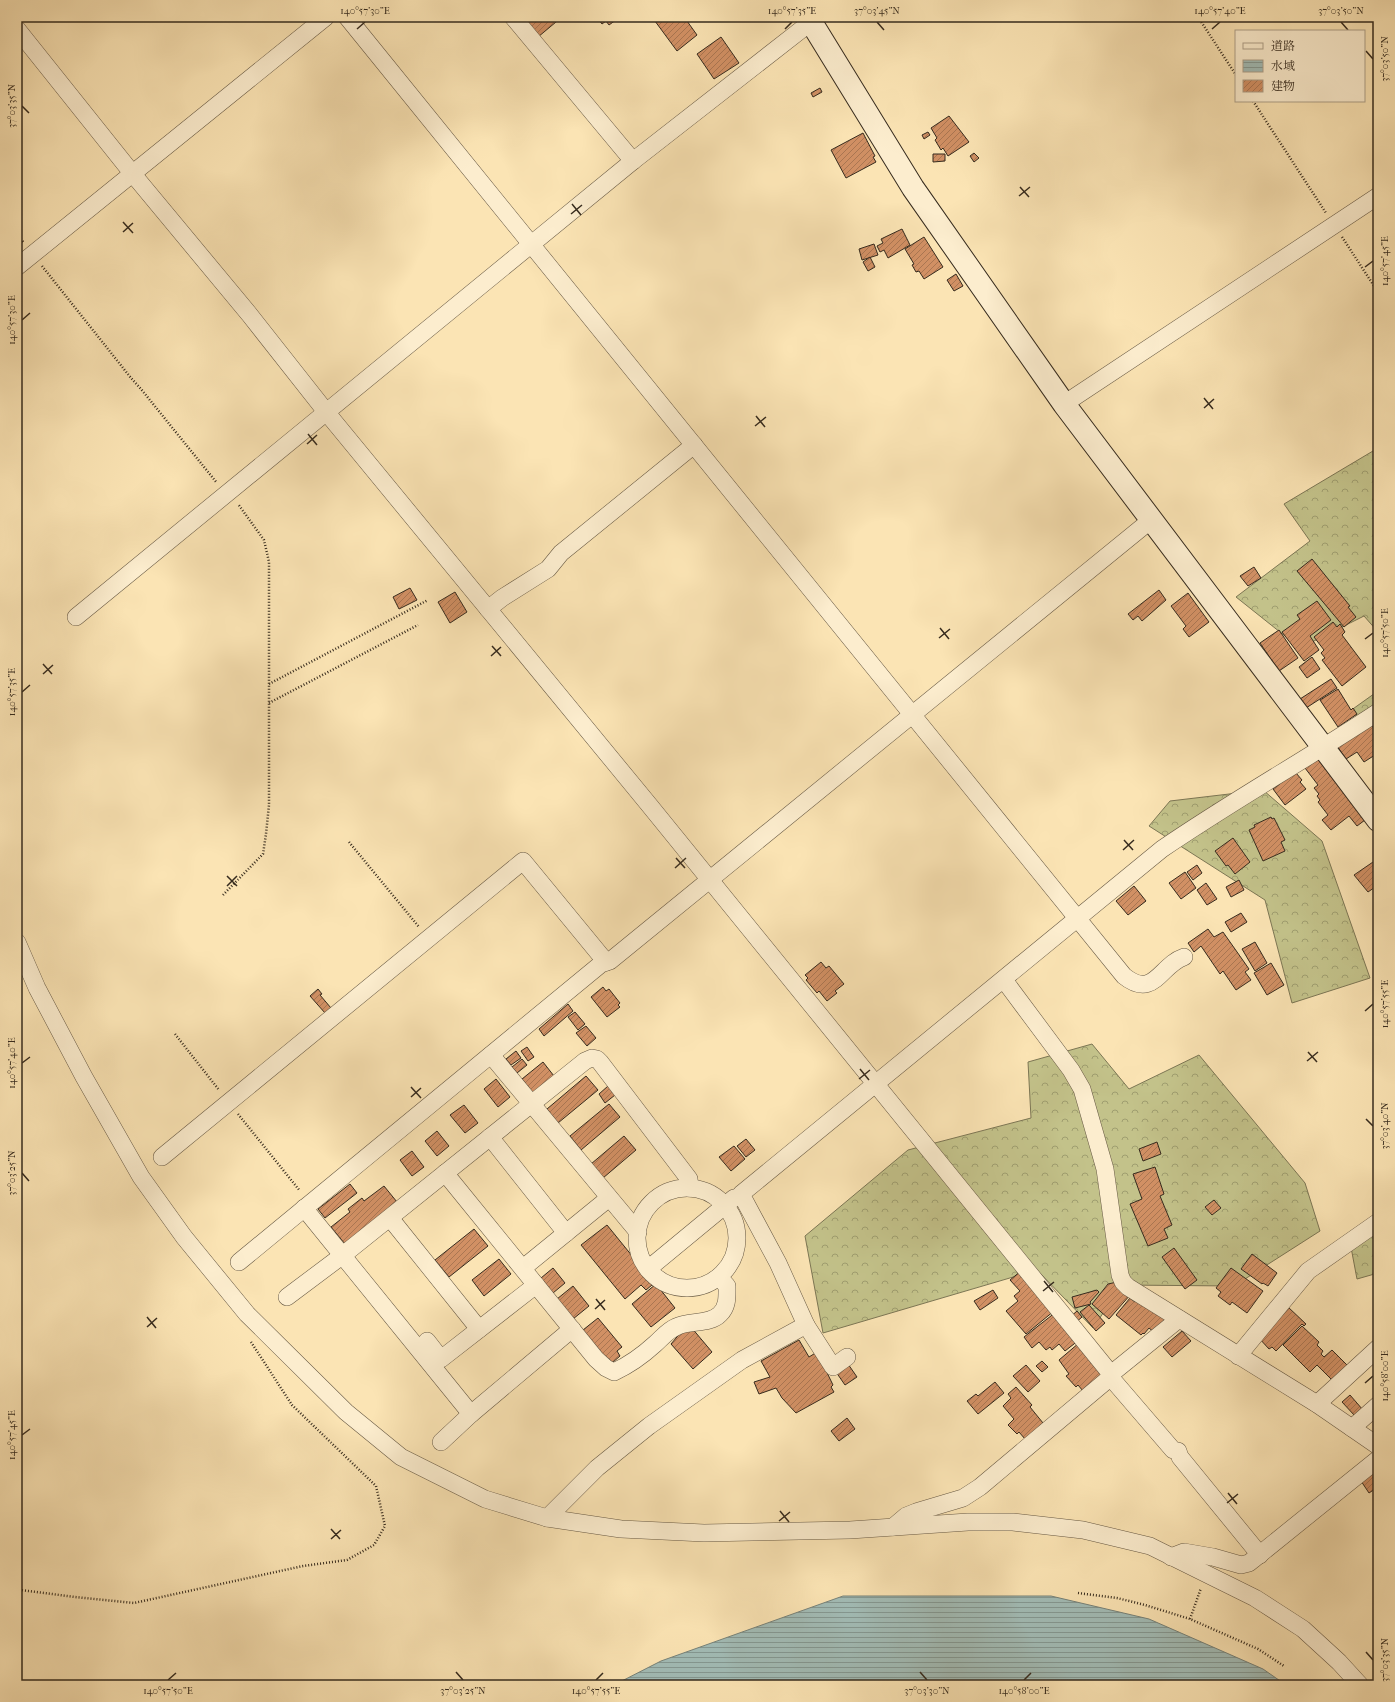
<svg xmlns="http://www.w3.org/2000/svg" width="1395" height="1702" font-family="'IM FELL French Canon','Noto Serif JP',serif">
	<style>
		.forest { fill: url(#forest-crowns); stroke: #7c7654 }
		.water { fill: url(#water-rules); stroke: #778279 }
		.building { fill: url(#building-hatch); stroke: #362b1e }
		.lines { fill: none; stroke-linecap: round; stroke-linejoin: round }
		.street-casing { stroke: #675944; stroke-width: 18 }
		.secondary-casing { stroke: #362b1e; stroke-width: 24 }
		.path { stroke: #362b1e; stroke-width: 2.5; stroke-dasharray: 1 2; stroke-linecap: butt }
		.street { stroke: #fcedce; stroke-width: 17 }
		.secondary { stroke: #fcedce; stroke-width: 22 }
		.ticks { fill: none; stroke: #362b1e; stroke-width: 1.5 }
		.neatline { fill: none; stroke: #362b1e; stroke-width: 1.5 }
		.ticks-label { font-size: 10px; text-anchor: middle; fill: #362b1e }
	</style>
	<defs>
		<pattern id="forest-crowns" width="20" height="18" patternUnits="userSpaceOnUse"><rect width="20" height="18" fill="#c3c28a"/><path d="M2 6a3 3 0 1 1 6 0M12 15a3 3 0 1 1 6 0" fill="none" stroke="#9f9e70"/></pattern>
		<pattern id="water-rules" width="6" height="5" patternUnits="userSpaceOnUse"><rect width="6" height="5" fill="#a2bcb6"/><path d="M0 2.5h6" fill="none" stroke="#859993"/></pattern>
		<pattern id="building-hatch" width="6" height="6" patternUnits="userSpaceOnUse"><rect width="6" height="6" fill="#d19064"/><path d="M-1 1l2-2M0 6l6-6M5 7l2-2" fill="none" stroke="#aa7652"/></pattern>
	</defs>
	<rect width="100%" height="100%" fill="#fbe4b4"/>
	<filter id="stains"><feTurbulence type="fractalNoise" baseFrequency=".005" numOctaves="4"/><feColorMatrix values="0 0 0 0 .2 0 0 0 0 .09 0 0 0 0 .02 0 0 0 .5 -.17"/></filter>
	<radialGradient id="worn" r=".72"><stop offset=".6" stop-color="#630" stop-opacity="0"/><stop offset="1" stop-color="#630" stop-opacity=".3"/></radialGradient>
	<g class="forest">
		<path d="M 1378,448 L 1378,632 L 1364,616 L 1300,648 L 1236,597 L 1310,541 L 1284,504 Z"/>
		<path d="M 1378,691 L 1378,738 L 1350,711 Z"/>
		<path d="M 1263,790 L 1322,841 L 1370,978 L 1292,1003 L 1265,900 L 1149,826 L 1170,801 Z"/>
		<path d="M 1092,1044 L 1129,1089 L 1199,1055 L 1305,1183 L 1320,1231 L 1234,1286 L 1122,1285 L 1093,1328 L 1037,1270 L 823,1333 L 805,1236 L 908,1150 L 1031,1118 L 1028,1062 Z"/>
		<path d="M 1378,1225 L 1378,1273 L 1357,1279 L 1350,1242 Z"/>
	</g>
	<path class="water" d="M 843,1596 L 1051,1596 L 1149,1619 L 1263,1669 L 1286,1685 L 614,1685 L 661,1661 Z"/>
	<g class="building">
		<path d="M 521,17 L 562,17 L 538,37 Z"/>
		<path d="M 601,17 L 620,17 L 609,25 L 606,21 L 602,24 L 598,19 Z"/>
		<path d="M 652,17 L 686,17 L 688,20 L 687,21 L 697,35 L 677,51 Z"/>
		<path d="M 721,37 L 739,63 L 714,79 L 697,54 Z"/>
		<path d="M 820,88 L 822,92 L 813,97 L 811,93 Z"/>
		<path d="M 949,116 L 969,142 L 948,156 L 943,148 L 941,150 L 935,140 L 937,138 L 931,128 Z"/>
		<path d="M 928,132 L 930,135 L 924,139 L 922,135 Z"/>
		<path d="M 863,133 L 875,156 L 873,157 L 876,162 L 846,178 L 831,150 Z"/>
		<path d="M 974,153 L 979,158 L 974,162 L 970,156 Z"/>
		<path d="M 933,154 L 945,154 L 945,161 L 933,162 Z"/>
		<path d="M 902,229 L 910,245 L 888,258 L 884,250 L 880,252 L 877,246 L 883,243 L 881,239 Z"/>
		<path d="M 924,237 L 943,267 L 924,279 L 919,271 L 916,272 L 912,265 L 914,264 L 905,249 Z"/>
		<path d="M 874,244 L 878,255 L 862,260 L 859,249 Z"/>
		<path d="M 870,257 L 875,267 L 868,271 L 863,262 Z"/>
		<path d="M 956,274 L 963,286 L 954,291 L 947,280 Z"/>
		<path d="M 1312,559 L 1350,606 L 1348,607 L 1356,617 L 1344,627 L 1297,571 Z"/>
		<path d="M 1254,567 L 1261,578 L 1248,586 L 1240,576 Z"/>
		<path d="M 410,588 L 417,600 L 399,609 L 393,597 Z"/>
		<path d="M 1159,590 L 1166,600 L 1142,621 L 1138,616 L 1133,620 L 1128,614 Z"/>
		<path d="M 455,592 L 467,612 L 450,623 L 438,602 Z"/>
		<path d="M 1188,593 L 1209,622 L 1189,637 L 1183,629 L 1186,626 L 1171,606 Z"/>
		<path d="M 1317,601 L 1331,620 L 1310,636 L 1319,650 L 1304,661 L 1282,632 L 1300,619 L 1297,615 Z"/>
		<path d="M 1333,622 L 1337,627 L 1340,624 L 1345,632 L 1342,635 L 1366,667 L 1342,686 L 1322,660 L 1325,658 L 1321,653 L 1324,650 L 1314,637 Z"/>
		<path d="M 1279,630 L 1298,658 L 1279,671 L 1260,643 Z"/>
		<path d="M 1312,657 L 1320,669 L 1307,678 L 1299,667 Z"/>
		<path d="M 1331,679 L 1337,688 L 1306,708 L 1300,699 Z"/>
		<path d="M 1338,689 L 1351,710 L 1353,708 L 1357,714 L 1338,727 L 1320,700 Z"/>
		<path d="M 1371,724 L 1378,734 L 1378,753 L 1364,762 L 1357,752 L 1346,759 L 1337,746 Z"/>
		<path d="M 1318,759 L 1365,820 L 1357,826 L 1349,816 L 1331,830 L 1322,820 L 1328,815 L 1318,802 L 1320,800 L 1317,796 L 1319,794 L 1314,788 L 1318,785 L 1305,768 Z"/>
		<path d="M 1294,773 L 1296,773 L 1302,780 L 1300,782 L 1306,789 L 1285,805 L 1273,789 Z"/>
		<path d="M 1271,817 L 1272,819 L 1274,818 L 1285,840 L 1281,842 L 1285,851 L 1263,861 L 1249,830 L 1255,827 L 1254,825 Z"/>
		<path d="M 1233,838 L 1250,862 L 1235,874 L 1228,865 L 1226,866 L 1215,851 Z"/>
		<path d="M 1373,862 L 1378,869 L 1378,885 L 1368,892 L 1354,875 Z"/>
		<path d="M 1197,865 L 1202,873 L 1193,880 L 1187,872 Z"/>
		<path d="M 1185,872 L 1196,888 L 1181,899 L 1169,883 Z"/>
		<path d="M 1239,880 L 1244,890 L 1231,897 L 1226,887 Z"/>
		<path d="M 1206,883 L 1217,899 L 1207,905 L 1197,890 Z"/>
		<path d="M 1134,886 L 1146,901 L 1128,915 L 1116,901 Z"/>
		<path d="M 1241,913 L 1247,922 L 1231,932 L 1225,922 Z"/>
		<path d="M 1208,929 L 1214,937 L 1223,932 L 1249,969 L 1245,972 L 1251,980 L 1236,990 L 1223,971 L 1220,974 L 1201,946 L 1194,952 L 1188,943 Z"/>
		<path d="M 1255,942 L 1267,963 L 1255,971 L 1242,949 Z"/>
		<path d="M 821,962 L 826,968 L 829,966 L 844,984 L 835,991 L 837,993 L 827,1001 L 819,991 L 817,993 L 806,980 L 808,978 L 805,975 Z"/>
		<path d="M 1271,963 L 1284,985 L 1267,995 L 1254,973 Z"/>
		<path d="M 603,987 L 606,991 L 609,989 L 620,1003 L 618,1005 L 620,1007 L 607,1017 L 591,997 Z"/>
		<path d="M 318,989 L 322,994 L 320,995 L 331,1008 L 325,1013 L 310,996 Z"/>
		<path d="M 568,1004 L 573,1011 L 544,1036 L 539,1029 Z"/>
		<path d="M 575,1012 L 585,1024 L 578,1030 L 568,1017 Z"/>
		<path d="M 586,1026 L 596,1038 L 587,1046 L 576,1033 Z"/>
		<path d="M 527,1047 L 534,1057 L 528,1061 L 521,1051 Z"/>
		<path d="M 516,1051 L 521,1058 L 511,1065 L 506,1059 Z"/>
		<path d="M 522,1059 L 527,1065 L 517,1073 L 512,1067 Z"/>
		<path d="M 543,1062 L 554,1076 L 533,1093 L 522,1079 Z"/>
		<path d="M 586,1076 L 598,1090 L 558,1123 L 547,1109 Z"/>
		<path d="M 496,1079 L 510,1097 L 498,1107 L 484,1089 Z"/>
		<path d="M 608,1086 L 615,1095 L 605,1103 L 599,1094 Z"/>
		<path d="M 609,1104 L 620,1117 L 581,1150 L 570,1136 Z"/>
		<path d="M 464,1105 L 478,1123 L 465,1133 L 450,1115 Z"/>
		<path d="M 437,1131 L 449,1146 L 437,1156 L 425,1141 Z"/>
		<path d="M 624,1136 L 636,1150 L 603,1178 L 591,1164 Z"/>
		<path d="M 746,1139 L 755,1150 L 746,1157 L 737,1146 Z"/>
		<path d="M 1157,1142 L 1161,1154 L 1143,1161 L 1139,1149 Z"/>
		<path d="M 734,1146 L 745,1159 L 731,1171 L 719,1157 Z"/>
		<path d="M 412,1151 L 424,1167 L 412,1176 L 400,1160 Z"/>
		<path d="M 1155,1167 L 1164,1194 L 1160,1196 L 1172,1225 L 1164,1229 L 1168,1238 L 1148,1246 L 1130,1204 L 1142,1199 L 1133,1174 Z"/>
		<path d="M 350,1184 L 357,1193 L 325,1218 L 318,1209 Z"/>
		<path d="M 384,1186 L 397,1202 L 345,1244 L 331,1227 L 350,1212 L 348,1209 L 362,1198 L 364,1201 Z"/>
		<path d="M 1214,1200 L 1221,1208 L 1212,1215 L 1205,1207 Z"/>
		<path d="M 607,1225 L 650,1278 L 648,1280 L 652,1285 L 646,1290 L 641,1285 L 625,1299 L 581,1245 Z"/>
		<path d="M 474,1229 L 488,1246 L 449,1277 L 435,1260 Z"/>
		<path d="M 1174,1248 L 1197,1280 L 1185,1289 L 1162,1257 Z"/>
		<path d="M 1252,1254 L 1277,1273 L 1268,1286 L 1263,1283 L 1262,1284 L 1241,1269 Z"/>
		<path d="M 499,1259 L 511,1274 L 484,1296 L 472,1280 Z"/>
		<path d="M 553,1268 L 565,1283 L 553,1293 L 541,1278 Z"/>
		<path d="M 1231,1268 L 1263,1291 L 1247,1313 L 1232,1302 L 1230,1305 L 1218,1296 L 1221,1292 L 1216,1288 Z"/>
		<path d="M 1021,1271 L 1054,1311 L 1026,1334 L 1006,1311 L 1018,1301 L 1014,1296 L 1020,1291 L 1010,1280 Z"/>
		<path d="M 1117,1282 L 1131,1294 L 1109,1319 L 1092,1304 L 1108,1284 Z"/>
		<path d="M 656,1284 L 675,1308 L 651,1327 L 632,1304 Z"/>
		<path d="M 573,1286 L 589,1306 L 573,1319 L 557,1299 Z"/>
		<path d="M 993,1290 L 998,1298 L 980,1310 L 974,1301 Z"/>
		<path d="M 1097,1290 L 1099,1292 L 1090,1302 L 1091,1304 L 1075,1308 L 1072,1297 Z"/>
		<path d="M 1130,1298 L 1135,1302 L 1137,1300 L 1165,1319 L 1155,1333 L 1149,1328 L 1144,1334 L 1143,1333 L 1141,1335 L 1116,1315 Z"/>
		<path d="M 1089,1305 L 1105,1323 L 1096,1331 L 1080,1312 Z"/>
		<path d="M 1288,1307 L 1306,1324 L 1304,1326 L 1302,1324 L 1276,1351 L 1272,1347 L 1269,1349 L 1258,1337 Z"/>
		<path d="M 1077,1311 L 1082,1317 L 1074,1324 L 1069,1318 Z"/>
		<path d="M 1056,1312 L 1079,1340 L 1065,1351 L 1059,1344 L 1052,1350 L 1050,1347 L 1046,1350 L 1039,1342 L 1032,1348 L 1024,1337 Z"/>
		<path d="M 598,1318 L 622,1347 L 617,1351 L 620,1356 L 612,1363 L 609,1359 L 607,1360 L 583,1330 Z"/>
		<path d="M 1302,1326 L 1319,1342 L 1317,1345 L 1323,1351 L 1321,1354 L 1324,1357 L 1332,1350 L 1350,1368 L 1335,1383 L 1317,1365 L 1310,1372 L 1283,1345 Z"/>
		<path d="M 691,1327 L 712,1352 L 693,1369 L 671,1344 L 682,1331 Z"/>
		<path d="M 1182,1331 L 1191,1341 L 1172,1357 L 1163,1347 Z"/>
		<path d="M 799,1340 L 809,1357 L 817,1352 L 833,1385 L 831,1387 L 834,1392 L 796,1413 L 782,1398 L 776,1388 L 759,1394 L 754,1382 L 770,1377 L 761,1361 Z"/>
		<path d="M 1079,1343 L 1104,1373 L 1083,1391 L 1078,1385 L 1076,1387 L 1066,1376 L 1069,1374 L 1059,1360 Z"/>
		<path d="M 1042,1361 L 1048,1367 L 1042,1372 L 1036,1366 Z"/>
		<path d="M 848,1364 L 857,1377 L 845,1385 L 836,1372 Z"/>
		<path d="M 1026,1365 L 1040,1381 L 1028,1392 L 1013,1376 Z"/>
		<path d="M 995,1382 L 1004,1393 L 978,1414 L 967,1401 L 976,1394 L 978,1396 Z"/>
		<path d="M 1016,1387 L 1032,1405 L 1030,1407 L 1043,1423 L 1025,1439 L 1019,1432 L 1017,1434 L 1008,1425 L 1014,1419 L 1003,1406 L 1011,1398 L 1008,1394 Z"/>
		<path d="M 1350,1395 L 1363,1410 L 1355,1416 L 1342,1402 Z"/>
		<path d="M 847,1418 L 855,1429 L 839,1441 L 831,1431 Z"/>
		<path d="M 1378,1464 L 1378,1487 L 1369,1493 L 1359,1478 Z"/>
	</g>
	<g class="lines">
		<g class="street-casing">
			<g id="street">
				<path d="M 347,17 L 1124,976 C 1154,1000 1160,965 1184,957"/>
				<path d="M 513,17 L 633,161"/>
				<path d="M 17,29 L 132,173 L 249,314 L 327,413 L 650,806 L 1111,1374 L 1112,1379 L 1173,1450 L 1178,1451 L 1180,1457 L 1260,1555"/>
				<path d="M 17,267 L 326,17"/>
				<path d="M 1064,404 L 1378,196"/>
				<path d="M 488,609 L 502,598 L 548,569 L 561,553 L 694,445"/>
				<path d="M 76,617 L 633,161 L 811,22"/>
				<path d="M 17,942 L 37,988 L 84,1077 L 141,1177 L 184,1237 L 247,1314 L 346,1412 L 401,1457 L 485,1499 L 547,1518 L 621,1529 L 704,1533 L 850,1530 L 968,1522 L 1013,1522 L 1083,1530 L 1150,1546 L 1255,1598 L 1303,1629 L 1339,1662 L 1360,1685"/>
				<path d="M 1004,980 L 1071,1070 L 1082,1089 L 1105,1169 L 1120,1275 L 1123,1282 L 1128,1287 L 1317,1404 L 1378,1446"/>
				<path d="M 491,1055 L 638,1232"/>
				<path d="M 490,1137 L 566,1233"/>
				<path d="M 162,1157 L 523,861 L 606,962"/>
				<path d="M 445,1173 L 596,1359 L 606,1368 L 614,1372 C 629,1365 643,1355 655,1344 C 661,1339 668,1330 676,1327 C 689,1320 710,1325 720,1314 C 728,1306 727,1297 727,1286 L 719,1277"/>
				<circle cx="687" cy="1238" r="50"/>
				<path d="M 304,1208 L 471,1414"/>
				<path d="M 390,1218 L 479,1329"/>
				<path d="M 239,1262 L 601,964 L 610,961 L 1151,520"/>
				<path d="M 523,1268 L 609,1198"/>
				<path d="M 648,1269 L 734,1198"/>
				<path d="M 287,1297 L 343,1255 L 585,1061 L 592,1058 L 597,1059 L 600,1062 L 689,1179 L 690,1188"/>
				<path d="M 806,1325 L 833,1367 L 847,1357"/>
				<path d="M 427,1341 L 441,1359 L 536,1285"/>
				<path d="M 1238,1356 L 1308,1271 L 1378,1222"/>
				<path d="M 1111,1374 L 1179,1319"/>
				<path d="M 1317,1404 L 1378,1348"/>
				<path d="M 1352,1428 L 1378,1405"/>
				<path d="M 441,1442 L 471,1414 L 572,1329"/>
				<path d="M 547,1518 L 597,1468 L 649,1426 L 742,1360 L 806,1325 L 778,1263 L 741,1194 L 1162,849 C 1232,801 1307,759 1378,712"/>
				<path d="M 893,1527 L 906,1516 L 916,1512 L 963,1498 L 980,1487 L 1112,1376"/>
				<path d="M 1171,1557 L 1184,1552 L 1213,1557 L 1241,1565 L 1249,1563 L 1378,1459"/>
			</g>
		</g>
		<g class="secondary-casing">
			<path id="secondary" d="M 808,17 L 913,188 L 1064,404 L 1378,820"/>
		</g>
		<g class="path">
			<path d="M 1198,17 L 1236,75"/>
			<path d="M 1253,101 L 1326,213"/>
			<path d="M 17,234 L 24,243"/>
			<path d="M 1342,237 L 1378,292"/>
			<path d="M 42,266 L 131,378 L 141,389 L 217,483"/>
			<path d="M 269,684 L 428,600"/>
			<path d="M 269,703 L 418,625"/>
			<path d="M 349,842 L 419,927"/>
			<path d="M 223,895 L 263,854 L 266,834 L 269,805 L 269,562 L 264,540 L 238,504"/>
			<path d="M 175,1034 L 219,1090"/>
			<path d="M 238,1114 L 300,1191"/>
			<path d="M 17,1587 L 21,1590 L 75,1597 L 134,1603 L 303,1566 L 347,1560 L 374,1545 L 385,1526 L 376,1486 L 292,1405 L 251,1342"/>
			<path d="M 1078,1593 L 1117,1598 L 1145,1605 L 1190,1619 L 1258,1649 L 1284,1666"/>
			<path d="M 1190,1619 L 1201,1588"/>
		</g>
		<use href="#street" class="street"/>
		<use href="#secondary" class="secondary"/>
	</g>
	<path class="ticks" d="M 877,22 L 884,30M 1341,22 L 1348,30M 357,29 L 365,22M 785,29 L 792,22M 1212,29 L 1220,22M 1366,51 L 1373,59M 22,106 L 29,113M 1020,187 L 1029,197M 1019,196 L 1030,187M 572,204 L 581,215M 571,214 L 582,205M 123,222 L 133,233M 123,232 L 133,223M 1365,267 L 1373,261M 22,320 L 30,313M 1204,398 L 1213,409M 1204,408 L 1214,399M 756,416 L 765,427M 755,426 L 766,417M 308,434 L 317,445M 307,444 L 317,435M 940,628 L 949,639M 939,638 L 950,629M 1365,639 L 1373,633M 492,646 L 501,656M 491,656 L 501,647M 43,664 L 52,674M 43,674 L 53,665M 22,692 L 30,685M 1124,840 L 1133,850M 1123,850 L 1134,840M 676,858 L 685,868M 675,868 L 686,858M 227,876 L 237,886M 227,886 L 237,876M 1365,1011 L 1373,1004M 1308,1052 L 1317,1062M 1307,1061 L 1318,1052M 22,1063 L 30,1057M 860,1069 L 869,1080M 859,1079 L 870,1070M 411,1087 L 421,1098M 411,1097 L 421,1088M 1366,1119 L 1373,1126M 22,1173 L 29,1181M 1044,1281 L 1053,1292M 1043,1291 L 1054,1282M 596,1299 L 605,1310M 595,1309 L 605,1300M 147,1317 L 156,1328M 147,1327 L 157,1318M 1365,1383 L 1373,1376M 22,1435 L 30,1429M 1228,1493 L 1237,1504M 1227,1503 L 1238,1494M 780,1511 L 789,1522M 779,1521 L 790,1512M 331,1529 L 340,1539M 331,1539 L 341,1530M 1366,1652 L 1373,1660M 456,1672 L 463,1680M 920,1672 L 927,1680M 168,1680 L 176,1673M 596,1680 L 603,1673M 1024,1680 L 1031,1673"/>
	<rect width="1395" height="1702" fill="none" stroke="#fbe4b4" stroke-width="44"/>
	<rect x="1235" y="30" width="130" height="72" fill="#fcedce" stroke="#ad9f88"/>
	<rect x="1243" y="43" width="20" height="6" fill="#fcedce" stroke="#ad9f88"/>
	<text x="1271" y="50" font-size="12" fill="#362b1e">道路</text>
	<rect x="1243" y="60" width="20" height="12" fill="url(#water-rules)" stroke="#ad9f88"/>
	<text x="1271" y="70" font-size="12" fill="#362b1e">水域</text>
	<rect x="1243" y="80" width="20" height="12" fill="url(#building-hatch)" stroke="#ad9f88"/>
	<text x="1271" y="90" font-size="12" fill="#362b1e">建物</text>
	<rect x="22" y="22" width="1351" height="1658" class="neatline"/>
	<g class="ticks-label">
		<text x="365" y="14">140°57'30"E</text>
		<text x="792" y="14">140°57'35"E</text>
		<text x="877" y="14">37°03'45"N</text>
		<text x="1220" y="14">140°57'40"E</text>
		<text x="1341" y="14">37°03'50"N</text>
		<text transform="translate(1384 59) rotate(-90)" y="4">37°03'50"N</text>
		<text transform="translate(11 106) rotate(-90)" y="4">37°03'35"N</text>
		<text transform="translate(1384 261) rotate(-90)" y="4">140°57'45"E</text>
		<text transform="translate(11 320) rotate(-90)" y="4">140°57'30"E</text>
		<text transform="translate(1384 633) rotate(-90)" y="4">140°57'50"E</text>
		<text transform="translate(11 692) rotate(-90)" y="4">140°57'35"E</text>
		<text transform="translate(1384 1004) rotate(-90)" y="4">140°57'55"E</text>
		<text transform="translate(11 1063) rotate(-90)" y="4">140°57'40"E</text>
		<text transform="translate(1384 1126) rotate(-90)" y="4">37°03'40"N</text>
		<text transform="translate(11 1173) rotate(-90)" y="4">37°03'25"N</text>
		<text transform="translate(1384 1376) rotate(-90)" y="4">140°58'00"E</text>
		<text transform="translate(11 1435) rotate(-90)" y="4">140°57'45"E</text>
		<text transform="translate(1384 1660) rotate(-90)" y="4">37°03'35"N</text>
		<text x="168" y="1694">140°57'50"E</text>
		<text x="463" y="1694">37°03'25"N</text>
		<text x="596" y="1694">140°57'55"E</text>
		<text x="927" y="1694">37°03'30"N</text>
		<text x="1024" y="1694">140°58'00"E</text>
	</g>
	<rect width="100%" height="100%" filter="url(#stains)"/>
	<rect width="100%" height="100%" fill="url(#worn)"/>
</svg>
